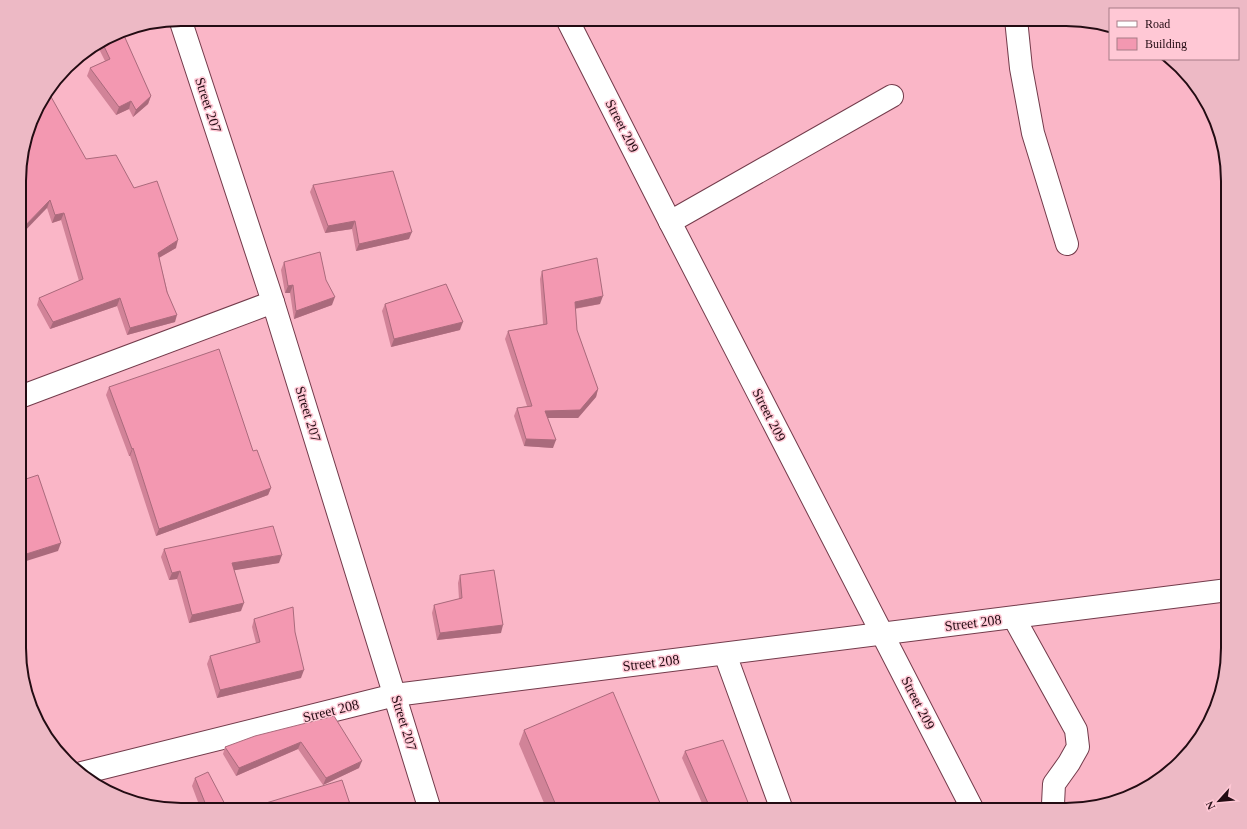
<svg xmlns="http://www.w3.org/2000/svg" width="1247" height="829" font-family="Georgia,serif">
	<style>
		.lines { fill: none; stroke-linecap: round; stroke-linejoin: round }
		.minor-casing { stroke: #733b4b; stroke-width: 24 }
		.minor { stroke: #fff; stroke-width: 22 }
		.wall { fill: #d18398 }
		.shaded-wall { fill: #aa6a7c }
		.building { fill: #f398b1; stroke: #aa6a7c }
		.labels { text-anchor: middle; dominant-baseline: central; stroke-width: 3; stroke-linejoin: round; paint-order: stroke }
		.street-label { font-size: 14px; fill: #230c13; stroke: #ffc8d5 }
		.rim { fill: none; stroke: #230c13; stroke-width: 2 }
	</style>
	<rect width="100%" height="100%" fill="#fab6c7"/>
	<g class="lines">
		<g class="minor-casing">
			<g id="minor">
				<path d="M 180,19 L 273,302 L 430,810"/>
				<path d="M 567,19 L 670,222 L 973,810"/>
				<path d="M 1016,19 L 1021,68 L 1033,133 L 1067,244"/>
				<path d="M 670,222 L 892,96"/>
				<path d="M 20,397 L 273,302"/>
				<path d="M 1014,618 L 1076,730 L 1078,747 L 1069,763 L 1054,784 L 1053,804 L 1056,810"/>
				<path d="M 725,654 L 782,810"/>
				<path d="M 82,773 L 395,695 L 1228,590"/>
			</g>
		</g>
		<use href="#minor" class="minor"/>
	</g>
	<g class="wall">
		<path d="M 119,31 L 151,96 L 148,104 L 133,117 L 129,109 L 116,115 L 87,76 L 90,68 L 105,61 L 97,45 Z"/>
		<path d="M 86,159 L 134,188 L 176,248 L 159,258 L 175,322 L 127,335 L 117,306 L 50,329 L 37,305 L 39,298 L 79,281 L 61,220 L 52,223 L 47,208 L 20,160 Z"/>
		<path d="M 313,185 L 409,239 L 356,251 L 352,229 L 325,233 L 310,192 Z"/>
		<path d="M 284,262 L 326,280 L 332,305 L 294,319 L 290,293 L 285,293 L 281,270 Z"/>
		<path d="M 542,271 L 600,304 L 575,309 L 577,330 L 598,389 L 596,397 L 578,418 L 548,418 L 553,448 L 524,446 L 514,416 L 517,408 L 527,406 L 505,339 L 508,331 L 543,324 L 540,279 Z"/>
		<path d="M 385,304 L 460,330 L 391,347 L 382,311 Z"/>
		<path d="M 109,387 L 253,451 L 271,488 L 268,495 L 156,536 L 130,456 L 129,456 L 106,395 Z"/>
		<path d="M 164,549 L 279,563 L 234,570 L 241,611 L 189,623 L 177,579 L 169,580 L 161,557 Z"/>
		<path d="M 460,575 L 501,633 L 437,640 L 432,613 L 434,605 L 459,599 L 458,583 Z"/>
		<path d="M 254,619 L 295,632 L 301,678 L 217,698 L 207,664 L 210,656 L 256,643 L 252,627 Z"/>
		<path d="M 334,716 L 359,768 L 323,785 L 298,749 L 236,776 L 223,754 L 225,747 Z"/>
		<path d="M 524,730 L 663,810 L 547,810 L 519,744 Z"/>
		<path d="M 685,751 L 751,810 L 705,810 L 682,758 Z"/>
		<path d="M 195,778 L 228,810 L 201,810 L 192,786 Z"/>
		<path d="M 266,803 L 352,810 L 264,810 Z"/>
	</g>
	<g class="shaded-wall">
		<path d="M 151,96 L 148,104 L 133,117 L 136,110 Z"/>
		<path d="M 131,101 L 129,109 L 116,115 L 119,107 Z"/>
		<path d="M 50,200 L 47,208 L 20,236 L 20,231 Z"/>
		<path d="M 64,213 L 61,220 L 52,223 L 55,215 Z"/>
		<path d="M 355,221 L 352,229 L 325,233 L 328,226 Z"/>
		<path d="M 412,232 L 409,239 L 356,251 L 359,244 Z"/>
		<path d="M 178,240 L 176,248 L 155,260 L 158,253 Z"/>
		<path d="M 24,243 L 21,250 L 20,251 L 20,244 Z"/>
		<path d="M 293,285 L 290,293 L 285,293 L 288,286 Z"/>
		<path d="M 603,296 L 600,304 L 572,309 L 575,302 Z"/>
		<path d="M 335,297 L 332,305 L 294,319 L 296,311 Z"/>
		<path d="M 120,298 L 117,306 L 50,329 L 53,322 Z"/>
		<path d="M 177,315 L 175,322 L 127,335 L 130,328 Z"/>
		<path d="M 463,322 L 460,330 L 391,347 L 394,339 Z"/>
		<path d="M 598,389 L 596,397 L 578,418 L 542,418 L 545,411 Z"/>
		<path d="M 526,439 L 556,440 L 553,448 L 524,446 Z"/>
		<path d="M 133,448 L 130,456 L 129,456 L 132,449 Z"/>
		<path d="M 271,488 L 268,495 L 156,536 L 159,529 Z"/>
		<path d="M 61,543 L 58,551 L 20,563 L 20,556 Z"/>
		<path d="M 282,555 L 279,563 L 230,571 L 232,563 Z"/>
		<path d="M 180,571 L 177,579 L 169,580 L 172,573 Z"/>
		<path d="M 244,603 L 241,611 L 189,623 L 192,615 Z"/>
		<path d="M 503,625 L 501,633 L 437,640 L 440,633 Z"/>
		<path d="M 304,670 L 301,678 L 217,698 L 220,690 Z"/>
		<path d="M 301,742 L 298,749 L 236,776 L 239,768 Z"/>
		<path d="M 362,761 L 359,768 L 323,785 L 326,778 Z"/>
	</g>
	<g class="building">
		<path d="M 119,31 L 122,31 L 151,96 L 136,110 L 131,101 L 119,107 L 90,68 L 110,59 L 102,42 Z"/>
		<path d="M 50,95 L 86,159 L 116,155 L 134,188 L 157,181 L 178,240 L 158,253 L 167,292 L 177,315 L 130,328 L 120,298 L 53,322 L 39,298 L 83,279 L 64,213 L 55,215 L 50,200 L 20,231 L 20,160 L 36,109 L 46,97 Z"/>
		<path d="M 393,171 L 412,232 L 359,244 L 355,221 L 328,226 L 313,185 Z"/>
		<path d="M 20,237 L 24,243 L 20,244 Z"/>
		<path d="M 320,252 L 326,280 L 335,297 L 296,311 L 293,285 L 288,286 L 284,262 Z"/>
		<path d="M 597,258 L 603,296 L 575,302 L 577,330 L 598,389 L 580,410 L 545,411 L 556,440 L 526,439 L 517,408 L 532,406 L 508,331 L 547,324 L 542,271 Z"/>
		<path d="M 446,284 L 463,322 L 394,339 L 385,304 Z"/>
		<path d="M 219,349 L 253,451 L 257,450 L 271,488 L 159,529 L 133,448 L 132,449 L 109,387 Z"/>
		<path d="M 38,475 L 61,543 L 20,556 L 20,481 Z"/>
		<path d="M 273,526 L 282,555 L 232,563 L 244,603 L 192,615 L 180,571 L 172,573 L 164,549 Z"/>
		<path d="M 494,570 L 503,625 L 440,633 L 434,605 L 462,598 L 460,575 Z"/>
		<path d="M 293,607 L 295,632 L 304,670 L 220,690 L 210,656 L 260,642 L 254,619 Z"/>
		<path d="M 613,692 L 663,810 L 558,810 L 524,730 Z"/>
		<path d="M 334,716 L 362,761 L 326,778 L 301,742 L 239,768 L 225,747 L 255,736 Z"/>
		<path d="M 723,740 L 751,810 L 711,810 L 685,751 Z"/>
		<path d="M 208,772 L 228,810 L 208,810 L 195,778 Z"/>
		<path d="M 342,780 L 352,810 L 268,810 L 266,803 Z"/>
	</g>
	<g class="labels">
		<g class="street-label">
			<text transform="translate(208 105) rotate(72)">Street 207</text>
			<text transform="translate(622 126) rotate(63)">Street 209</text>
			<text transform="translate(308 414) rotate(73)">Street 207</text>
			<text transform="translate(769 415) rotate(63)">Street 209</text>
			<text transform="translate(973 623) rotate(-7)">Street 208</text>
			<text transform="translate(651 663) rotate(-7)">Street 208</text>
			<text transform="translate(918 703) rotate(63)">Street 209</text>
			<text transform="translate(331 711) rotate(-14)">Street 208</text>
			<text transform="translate(404 723) rotate(73)">Street 207</text>
		</g>
	</g>
	<path d="M0 0H1247V829H0ZM181 26H1066A155 155 0 0 1 1221 181V648A155 155 0 0 1 1066 803H181A155 155 0 0 1 26 648V181A155 155 0 0 1 181 26Z" fill="#edb9c5" fill-rule="evenodd"/>
	<path class="rim" d="M181 26H1066A155 155 0 0 1 1221 181V648A155 155 0 0 1 1066 803H181A155 155 0 0 1 26 648V181A155 155 0 0 1 181 26Z"/>
	<rect x="1109" y="8" width="130" height="52" fill="#ffc8d5" stroke="#a77d87"/>
	<rect x="1117" y="21" width="20" height="6" fill="#ffffff" stroke="#a77d87"/>
	<text x="1145" y="28" font-size="12" fill="#230c13">Road</text>
	<rect x="1117" y="38" width="20" height="12" fill="#f398b1" stroke="#a77d87"/>
	<text x="1145" y="48" font-size="12" fill="#230c13">Building</text>
	<g transform="translate(1219 801) rotate(243)" stroke="#ffc8d5" stroke-width="3" paint-order="stroke">
	<path d="M0-3L7 15L0 10L-7 15Z" fill="#230c13"/>
	<text y="-6" font-size="11" font-weight="bold" text-anchor="middle" fill="#230c13">N</text>
	</g>
</svg>
